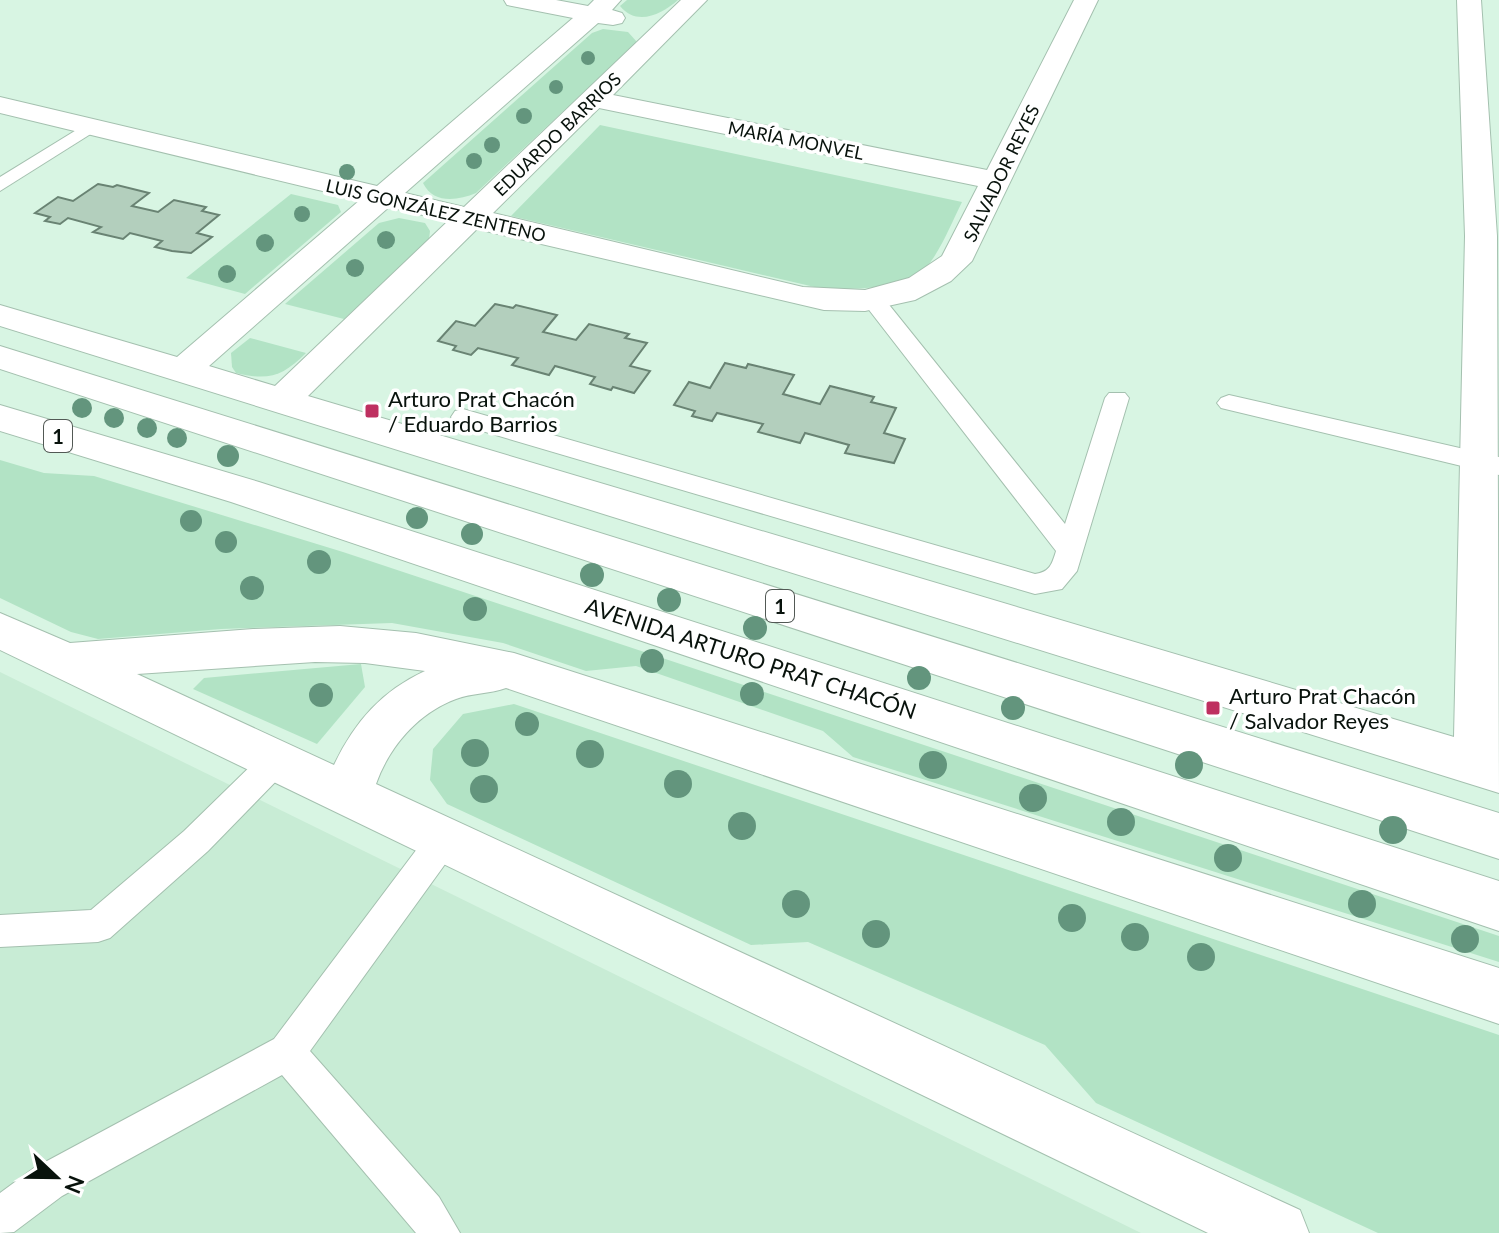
<svg xmlns="http://www.w3.org/2000/svg" width="1499" height="1233" font-family="Lato,sans-serif">
	<style>
		.built { fill: #c8ecd5 }
		.green { fill: #b2e3c5 }
		.building { fill: #b3cfbd; stroke: #698373; stroke-width: 2 }
		.lines { fill: none; stroke-linecap: round; stroke-linejoin: round }
		.service-casing { stroke: #a4c0af; stroke-width: 2 }
		.minor-casing { stroke: #a4c0af; stroke-width: 2 }
		.trunk-casing { stroke: #a4c0af; stroke-width: 2 }
		.service { fill: #fff; fill-rule: evenodd }
		.minor { fill: #fff; fill-rule: evenodd }
		.trunk { fill: #fff; fill-rule: evenodd }
		.tree { fill: #63957d }
		.poi-dot { fill: #be3060; stroke: #fff; stroke-width: 3 }
		.labels { text-anchor: middle; dominant-baseline: central; stroke-width: 7; stroke-linejoin: round; paint-order: stroke }
		.far-street-label { font-size: 18px; fill: #08120c; stroke: #fff }
		.shield { fill: #fff; stroke: #525955; stroke-width: 2 }
		.shield-label { font-size: 20px; font-weight: bold; fill: #08120c }
		.poi-label { font-size: 22px; fill: #08120c; stroke: #fff; text-anchor: start }
		.street-label { font-size: 22px; fill: #08120c; stroke: #fff }
	</style>
	<rect width="100%" height="100%" fill="#d8f5e3"/>
	<path class="built" d="M 0,672 L 1141,1233 L 0,1233 Z"/>
	<g class="green">
		<path d="M 627,0 L 678,0 C 662,14 637,27 620,6 Z"/>
		<path d="M 603,29 L 628,32 L 637,42 L 476,193 C 457,201 433,204 423,183 L 592,33 Z"/>
		<path d="M 600,125 L 962,202 C 953,220 945,240 934,257 C 911,293 855,289 819,288 L 511,216 Z"/>
		<path d="M 291,194 L 338,205 L 341,212 L 245,294 L 186,278 Z"/>
		<path d="M 399,218 L 425,223 L 430,231 L 429,239 L 344,319 L 285,304 L 379,223 Z"/>
		<path d="M 250,338 L 306,353 C 283,376 269,381 236,373 L 232,367 L 231,353 Z"/>
		<path d="M 0,460 L 44,473 L 94,476 L 343,552 L 1499,936 L 1499,962 L 853,757 L 823,731 L 636,666 L 586,671 L 503,643 L 392,623 L 221,629 L 98,639 L 71,632 L 0,598 Z"/>
		<path d="M 361,664 L 365,687 L 317,744 L 193,689 L 204,678 Z"/>
		<path d="M 514,704 L 1499,1035 L 1499,1233 L 1378,1233 L 1096,1103 L 1045,1045 L 808,942 L 751,945 L 447,804 L 430,780 L 433,749 L 463,714 Z"/>
	</g>
	<g class="building">
		<path d="M 98,184 L 113,187 L 117,185 L 149,193 L 132,206 L 158,212 L 174,200 L 206,207 L 202,211 L 219,215 L 197,233 L 212,237 L 191,253 L 172,251 L 155,247 L 162,241 L 130,233 L 123,239 L 93,232 L 101,227 L 68,218 L 60,224 L 45,221 L 50,217 L 35,213 L 58,197 L 73,201 Z"/>
		<path d="M 495,304 L 513,308 L 516,305 L 557,315 L 543,332 L 576,340 L 589,324 L 629,334 L 625,338 L 647,343 L 630,366 L 650,371 L 634,393 L 613,387 L 611,390 L 590,384 L 595,377 L 555,366 L 549,375 L 512,365 L 518,358 L 478,348 L 471,355 L 453,350 L 456,346 L 438,341 L 456,321 L 475,326 Z"/>
		<path d="M 725,363 L 746,368 L 748,364 L 794,375 L 783,394 L 820,404 L 830,386 L 874,397 L 871,402 L 896,408 L 884,433 L 905,439 L 894,463 L 845,453 L 849,445 L 805,433 L 800,443 L 758,432 L 763,424 L 717,413 L 712,421 L 692,416 L 695,411 L 674,405 L 689,382 L 710,388 Z"/>
	</g>
	<g class="lines">
		<g class="service-casing">
			<g id="service">
				<path d="M 91,121 L 97,122 L 100,126 L 97,130 L 0,191 L 0,177 Z"/>
				<path d="M 874,295 L 882,296 L 1065,524 L 1105,398 L 1109,393 L 1125,393 L 1129,398 L 1077,571 L 1062,589 L 1035,594 L 455,423 L 451,417 L 455,411 L 463,409 L 1035,574 C 1050,572 1052,564 1056,551 L 866,306 L 863,301 Z"/>
				<path d="M 1229,395 L 1499,457 L 1499,475 L 1221,408 L 1217,403 L 1221,398 Z"/>
				<path d="M 276,748 L 287,752 L 291,761 L 287,770 L 208,851 L 110,938 L 98,942 L 0,947 L 0,915 L 91,910 L 184,831 L 265,752 Z"/>
				<path d="M 444,824 L 456,829 L 460,839 L 456,849 L 310,1051 L 439,1197 L 460,1233 L 416,1233 L 282,1075 L 62,1196 L 14,1232 L 0,1233 L 0,1193 L 34,1168 L 274,1039 L 432,829 Z"/>
			</g>
		</g>
		<g class="minor-casing">
			<g id="minor">
				<path d="M 504,0 L 556,0 L 588,6 L 594,0 L 621,0 L 612,10 L 622,13 L 625,18 L 622,23 L 613,25 L 598,23 L 405,193 L 464,207 L 681,0 L 707,0 L 613,95 L 987,170 L 1074,0 L 1098,0 L 972,261 L 951,281 L 915,300 L 865,311 L 824,310 L 477,229 L 308,396 L 1454,737 L 1465,236 L 1457,0 L 1481,0 L 1497,236 L 1499,793 L 0,326 L 0,305 L 177,357 L 360,200 L 0,113 L 0,97 L 377,186 L 573,18 L 507,5 ZM 599,108 L 978,186 L 942,256 L 909,278 L 865,290 L 803,287 L 493,213 ZM 389,207 L 448,221 L 275,386 L 209,366 Z"/>
				<path d="M 0,613 L 70,643 L 253,629 L 340,626 L 416,633 L 514,653 L 1499,968 L 1499,1024 L 506,688 C 489,694 472,693 456,699 C 418,713 389,747 376,784 L 1300,1210 L 1309,1233 L 1208,1233 L 0,650 ZM 315,662 L 365,663 L 425,671 C 382,691 355,721 334,765 L 137,674 Z"/>
			</g>
		</g>
		<g class="trunk-casing">
			<g id="trunk">
				<path d="M 0,346 L 1499,813 L 1499,859 L 0,369 Z"/>
				<path d="M 0,405 L 259,482 L 1499,881 L 1499,931 L 231,502 L 0,431 Z"/>
			</g>
		</g>
		<use href="#service" class="service"/>
		<use href="#minor" class="minor"/>
		<use href="#trunk" class="trunk"/>
	</g>
	<g class="tree">
		<circle cx="588" cy="58" r="7"/>
		<circle cx="556" cy="87" r="7"/>
		<circle cx="524" cy="116" r="8"/>
		<circle cx="492" cy="145" r="8"/>
		<circle cx="474" cy="161" r="8"/>
		<circle cx="347" cy="172" r="8"/>
		<circle cx="302" cy="214" r="8"/>
		<circle cx="386" cy="240" r="9"/>
		<circle cx="265" cy="243" r="9"/>
		<circle cx="355" cy="268" r="9"/>
		<circle cx="227" cy="274" r="9"/>
		<circle cx="82" cy="408" r="10"/>
		<circle cx="114" cy="418" r="10"/>
		<circle cx="147" cy="428" r="10"/>
		<circle cx="177" cy="438" r="10"/>
		<circle cx="228" cy="456" r="11"/>
		<circle cx="417" cy="518" r="11"/>
		<circle cx="191" cy="521" r="11"/>
		<circle cx="472" cy="534" r="11"/>
		<circle cx="226" cy="542" r="11"/>
		<circle cx="319" cy="562" r="12"/>
		<circle cx="592" cy="575" r="12"/>
		<circle cx="252" cy="588" r="12"/>
		<circle cx="669" cy="600" r="12"/>
		<circle cx="475" cy="609" r="12"/>
		<circle cx="755" cy="628" r="12"/>
		<circle cx="652" cy="661" r="12"/>
		<circle cx="919" cy="678" r="12"/>
		<circle cx="752" cy="694" r="12"/>
		<circle cx="321" cy="695" r="12"/>
		<circle cx="1013" cy="708" r="12"/>
		<circle cx="527" cy="724" r="12"/>
		<circle cx="475" cy="753" r="14"/>
		<circle cx="590" cy="754" r="14"/>
		<circle cx="933" cy="765" r="14"/>
		<circle cx="1189" cy="765" r="14"/>
		<circle cx="678" cy="784" r="14"/>
		<circle cx="484" cy="789" r="14"/>
		<circle cx="1033" cy="798" r="14"/>
		<circle cx="1121" cy="822" r="14"/>
		<circle cx="742" cy="826" r="14"/>
		<circle cx="1393" cy="830" r="14"/>
		<circle cx="1228" cy="858" r="14"/>
		<circle cx="796" cy="904" r="14"/>
		<circle cx="1362" cy="904" r="14"/>
		<circle cx="1072" cy="918" r="14"/>
		<circle cx="876" cy="934" r="14"/>
		<circle cx="1135" cy="937" r="14"/>
		<circle cx="1465" cy="939" r="14"/>
		<circle cx="1201" cy="957" r="14"/>
	</g>
	<g class="poi-dot">
		<rect x="364" y="403" width="16" height="16" rx="4"/>
		<rect x="1205" y="700" width="16" height="16" rx="4"/>
	</g>
	<g class="labels">
		<g class="far-street-label">
			<text transform="translate(557 134) rotate(-44)">EDUARDO BARRIOS</text>
			<text transform="translate(796 140) rotate(11)">MARÍA MONVEL</text>
			<text transform="translate(1001 173) rotate(-64)">SALVADOR REYES</text>
			<text transform="translate(436 210) rotate(13)">LUIS GONZÁLEZ ZENTENO</text>
		</g>
		<g class="shield">
			<rect x="44" y="420" width="28" height="32" rx="6"/>
			<rect x="766" y="590" width="28" height="32" rx="6"/>
		</g>
		<g class="shield-label">
			<text x="58" y="436">1</text>
			<text x="780" y="606">1</text>
		</g>
		<g class="poi-label">
			<text x="388" y="398">Arturo Prat Chacón<tspan x="388" dy="25">/ Eduardo Barrios</tspan></text>
			<text x="1229" y="695">Arturo Prat Chacón<tspan x="1229" dy="25">/ Salvador Reyes</tspan></text>
		</g>
		<g class="street-label">
			<text transform="translate(751 658) rotate(18)">AVENIDA ARTURO PRAT CHACÓN</text>
		</g>
	</g>
	<g transform="translate(56 1177) rotate(112)" stroke="#ffffff" stroke-width="6" paint-order="stroke">
	<path d="M0-6L14 30L0 20L-14 30Z" fill="#08120c"/>
	<text y="-12" font-size="22" font-weight="bold" text-anchor="middle" fill="#08120c">N</text>
	</g>
</svg>
